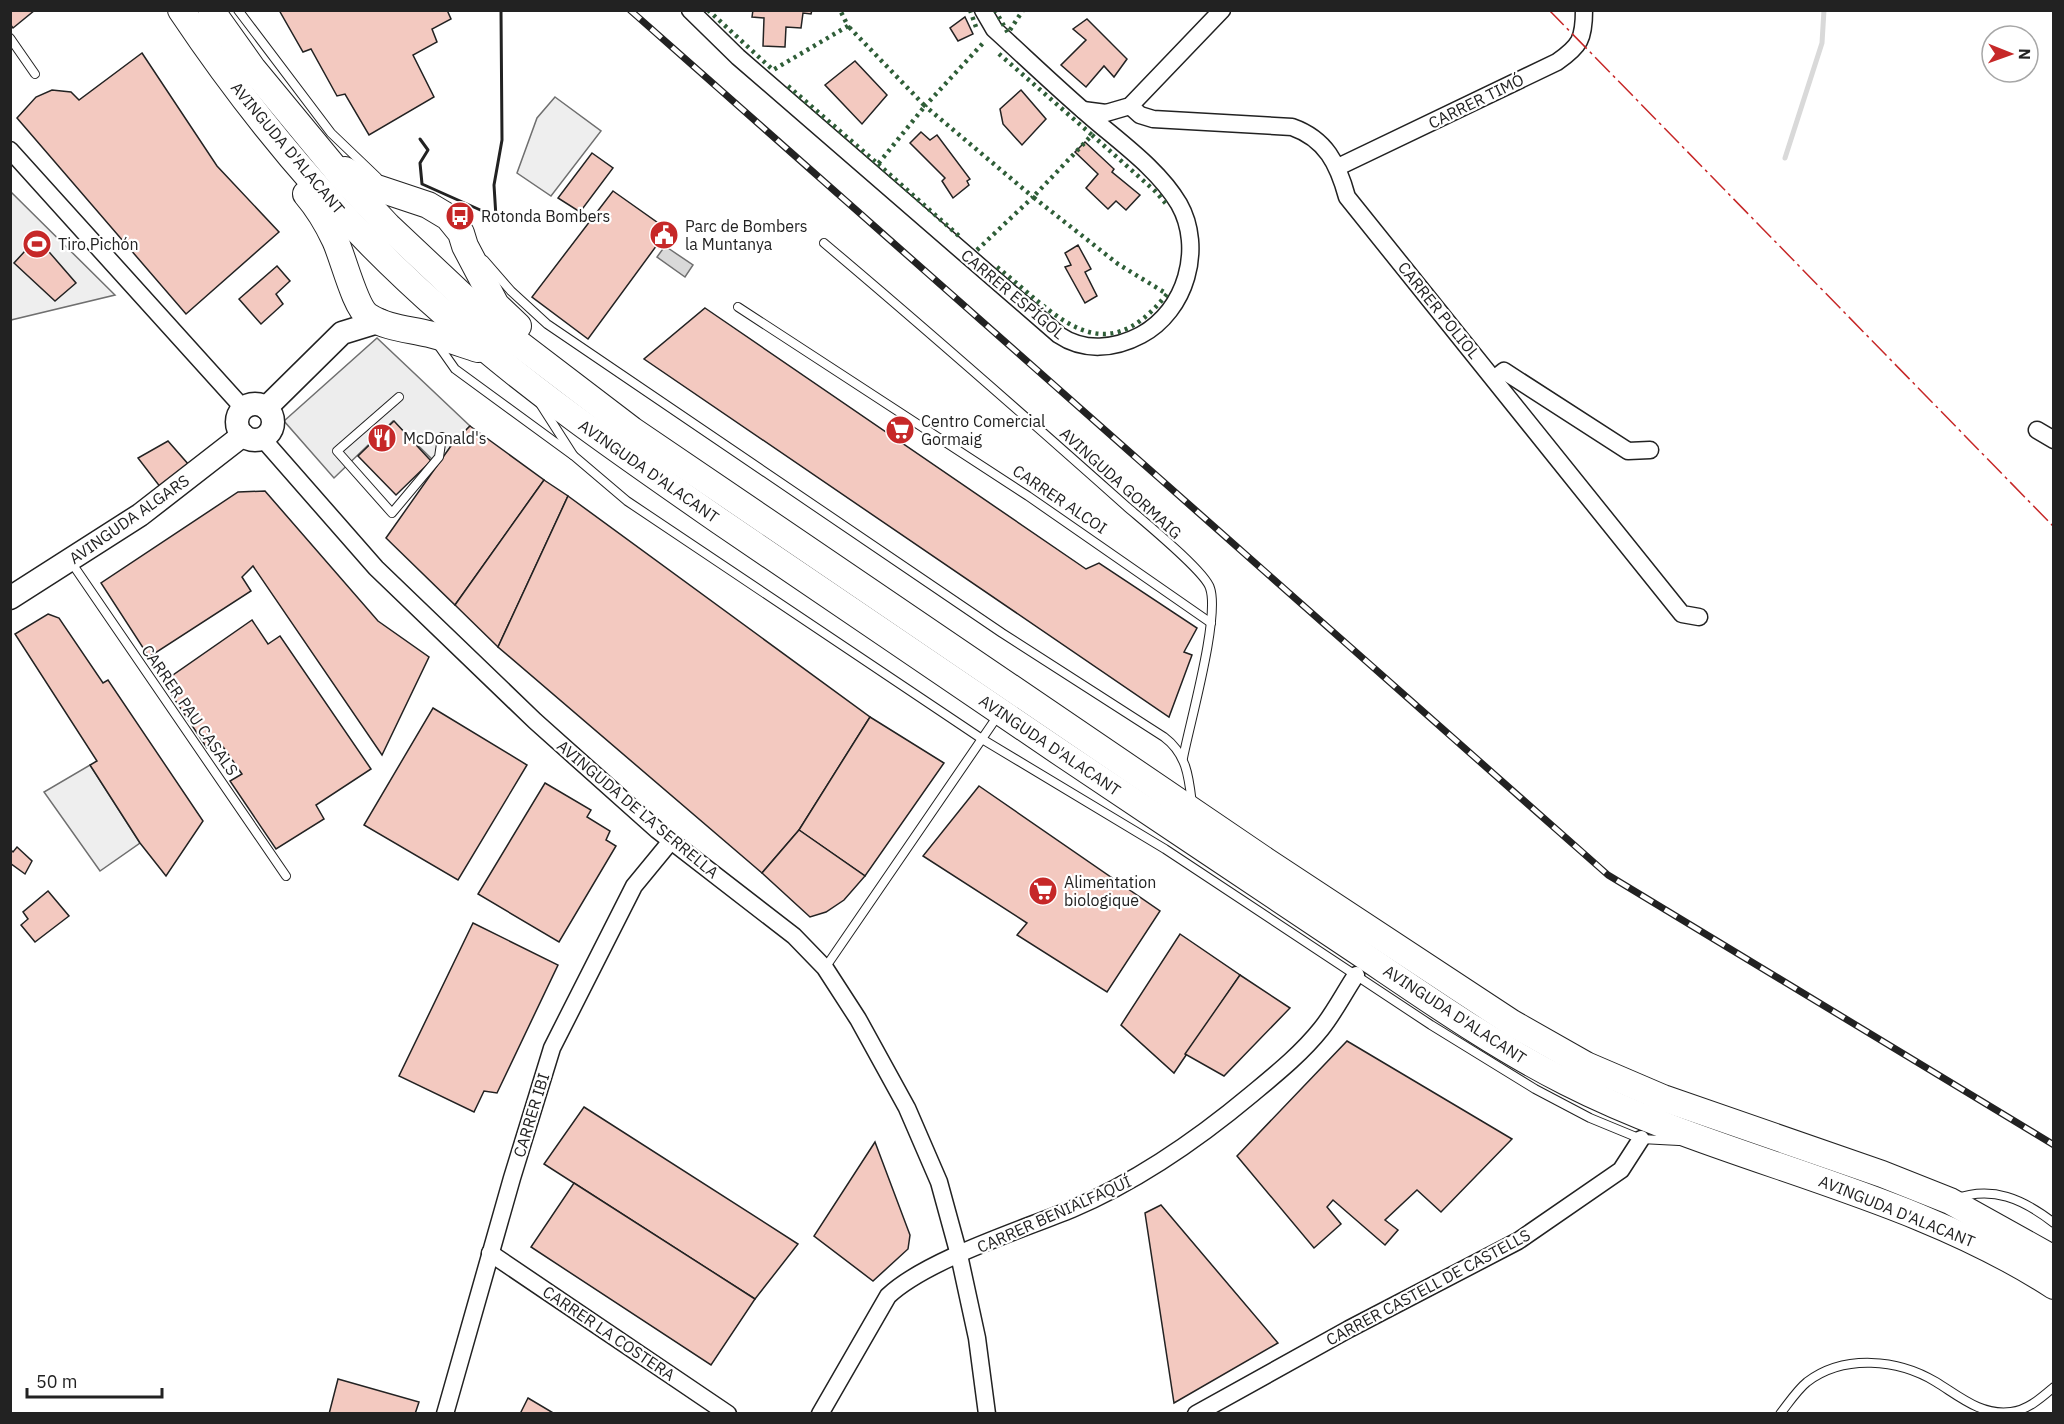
<svg xmlns="http://www.w3.org/2000/svg" width="2064" height="1424" font-family="'IBM Plex Sans',sans-serif">
	<style>
		.green { fill: #eee; stroke: #6f6f6f; stroke-width: 1.5 }
		.parking { fill: #ededed; stroke: #6f6f6f; stroke-width: 1.5 }
		.water { fill: #d9d9d9; stroke: #6f6f6f; stroke-width: 1.5 }
		.lines { fill: none; stroke-linecap: round; stroke-linejoin: round }
		.stream { stroke: #d9d9d9; stroke-width: 5 }
		.building { fill: #f3c9c0; stroke: #222; stroke-width: 1.5 }
		.lane-casing { stroke: #222; stroke-width: 10 }
		.street-casing { stroke: #222; stroke-width: 19 }
		.secondary-casing { stroke: #222; stroke-width: 25 }
		.primary-casing { stroke: #222; stroke-width: 28 }
		.lane { stroke: #fff; stroke-width: 8 }
		.street { stroke: #fff; stroke-width: 16 }
		.secondary { stroke: #fff; stroke-width: 22 }
		.primary { stroke: #fff; stroke-width: 26 }
		.rail-casing { stroke: #222; stroke-width: 7 }
		.rail { stroke: #fff; stroke-width: 4.5; stroke-dasharray: 14; stroke-linecap: butt }
		.hedge { stroke: #2f5e38; stroke-width: 4.5; stroke-dasharray: 3 4.5; stroke-linecap: butt }
		.wall { stroke: #222; stroke-width: 3 }
		.power { stroke: #c62828; stroke-width: 1.5; stroke-dasharray: 21 4.5 3 4.5; stroke-linecap: butt }
		.labels { text-anchor: middle; dominant-baseline: central; stroke-width: 4.5; stroke-linejoin: round; paint-order: stroke }
		.street-label { font-size: 16px; fill: #222; stroke: #fff }
		.poi-label { font-size: 16px; fill: #222; stroke: #fff; text-anchor: start }
	</style>
	<rect width="100%" height="100%" fill="#fff"/>
	<g class="green">
		<path d="M 555,97 L 601,131 L 551,196 L 517,173 L 537,118 Z"/>
		<path d="M 11,192 L 115,295 L 11,320 Z"/>
		<path d="M 90,765 L 140,843 L 100,871 L 44,792 Z"/>
	</g>
	<path class="parking" d="M 377,338 L 470,426 L 453,443 L 438,465 L 393,421 L 334,478 L 284,421 Z"/>
	<path class="water" d="M 665,246 L 693,265 L 685,277 L 657,257 Z"/>
	<g class="lines">
		<path class="stream" d="M 1785,158 L 1822,43 L 1824,10"/>
	</g>
	<g class="building">
		<path d="M 10,10 L 35,10 L 13,28 L 10,24 Z"/>
		<path d="M 279,10 L 447,10 L 451,19 L 432,29 L 437,42 L 413,55 L 434,97 L 369,135 L 345,94 L 337,96 L 311,49 L 303,52 Z"/>
		<path d="M 753,10 L 812,10 L 811,14 L 803,13 L 801,28 L 786,27 L 785,47 L 763,46 L 764,18 L 752,17 Z"/>
		<path d="M 965,17 L 973,34 L 958,41 L 950,28 Z"/>
		<path d="M 1087,19 L 1127,59 L 1114,77 L 1104,66 L 1086,87 L 1061,65 L 1086,40 L 1073,29 Z"/>
		<path d="M 142,53 L 217,166 L 279,232 L 186,314 L 17,118 L 36,97 L 52,90 L 71,92 L 79,100 Z"/>
		<path d="M 855,61 L 887,95 L 862,124 L 825,85 Z"/>
		<path d="M 1021,90 L 1046,119 L 1022,145 L 1003,124 L 1000,109 Z"/>
		<path d="M 921,132 L 930,140 L 937,135 L 970,179 L 967,181 L 969,185 L 953,198 L 942,181 L 945,178 L 910,143 Z"/>
		<path d="M 1085,142 L 1114,169 L 1112,172 L 1140,195 L 1126,210 L 1116,201 L 1108,209 L 1086,188 L 1098,174 L 1075,152 Z"/>
		<path d="M 592,153 L 613,168 L 580,212 L 558,198 Z"/>
		<path d="M 613,191 L 668,230 L 588,339 L 532,297 Z"/>
		<path d="M 37,238 L 76,283 L 55,301 L 14,263 Z"/>
		<path d="M 1078,245 L 1091,269 L 1085,272 L 1097,296 L 1085,303 L 1065,267 L 1071,265 L 1065,253 Z"/>
		<path d="M 277,266 L 290,281 L 276,294 L 283,304 L 261,324 L 239,299 Z"/>
		<path d="M 705,308 L 1086,569 L 1099,563 L 1197,628 L 1184,652 L 1192,655 L 1169,717 L 644,359 Z"/>
		<path d="M 394,421 L 431,461 L 396,495 L 358,456 Z"/>
		<path d="M 470,426 L 544,480 L 455,605 L 386,538 L 453,443 Z"/>
		<path d="M 168,441 L 189,465 L 161,488 L 138,458 Z"/>
		<path d="M 544,480 L 568,496 L 498,647 L 455,605 Z"/>
		<path d="M 265,491 L 378,621 L 429,657 L 382,755 L 253,566 L 242,577 L 251,591 L 149,657 L 101,583 L 238,492 Z"/>
		<path d="M 568,496 L 870,717 L 799,830 L 762,873 L 498,647 Z"/>
		<path d="M 48,614 L 59,618 L 103,683 L 108,680 L 203,821 L 166,876 L 140,843 L 90,765 L 97,761 L 15,634 Z"/>
		<path d="M 252,620 L 268,644 L 280,636 L 371,769 L 316,805 L 324,819 L 276,849 L 230,781 L 242,774 L 219,741 L 207,748 L 163,682 Z"/>
		<path d="M 433,708 L 527,765 L 458,880 L 364,825 Z"/>
		<path d="M 870,717 L 944,763 L 865,876 L 799,830 Z"/>
		<path d="M 545,783 L 591,810 L 587,817 L 610,831 L 606,840 L 616,846 L 559,942 L 478,894 Z"/>
		<path d="M 979,786 L 1160,911 L 1107,992 L 1017,935 L 1027,923 L 923,856 Z"/>
		<path d="M 799,830 L 865,876 L 844,900 L 826,912 L 810,917 L 762,873 Z"/>
		<path d="M 17,847 L 32,861 L 25,874 L 10,863 L 10,849 L 13,852 Z"/>
		<path d="M 48,891 L 69,916 L 35,942 L 21,925 L 28,919 L 23,912 Z"/>
		<path d="M 473,923 L 558,965 L 497,1093 L 484,1091 L 474,1112 L 399,1076 Z"/>
		<path d="M 1180,934 L 1240,975 L 1174,1073 L 1121,1025 Z"/>
		<path d="M 1240,975 L 1290,1008 L 1224,1076 L 1185,1054 Z"/>
		<path d="M 1347,1041 L 1512,1139 L 1441,1212 L 1417,1190 L 1385,1220 L 1398,1230 L 1385,1245 L 1333,1200 L 1327,1207 L 1341,1224 L 1314,1248 L 1237,1156 Z"/>
		<path d="M 584,1107 L 798,1244 L 755,1299 L 544,1164 Z"/>
		<path d="M 875,1142 L 910,1235 L 908,1249 L 873,1281 L 814,1236 Z"/>
		<path d="M 574,1183 L 755,1299 L 711,1365 L 531,1247 Z"/>
		<path d="M 1161,1205 L 1278,1343 L 1174,1403 L 1145,1213 Z"/>
		<path d="M 338,1379 L 419,1402 L 415,1414 L 329,1414 Z"/>
		<path d="M 528,1398 L 555,1414 L 520,1414 Z"/>
	</g>
	<g class="lines">
		<g class="lane-casing">
			<g id="lane">
				<path d="M 238,10 L 331,133 L 377,177"/>
				<path d="M 10,38 L 35,74"/>
				<path d="M 824,243 C 926,329 1026,417 1126,506 C 1142,520 1205,571 1210,588 C 1220,617 1190,722 1183,758"/>
				<path d="M 484,260 L 511,291 L 547,324 L 1002,633 L 1164,737 C 1187,754 1189,778 1192,804"/>
				<path d="M 738,307 L 1028,496 L 1211,623"/>
				<path d="M 436,342 L 455,369 L 574,456 L 627,501 L 982,739 L 1165,849 L 1431,1025 L 1535,1089 L 1590,1118 L 1641,1139 L 1679,1141"/>
				<path d="M 399,397 L 337,451 L 392,513 L 439,457 L 442,437"/>
				<path d="M 541,405 L 573,455"/>
				<path d="M 71,562 L 286,876"/>
				<path d="M 825,968 L 999,714"/>
				<path d="M 1955,1199 C 1992,1185 2023,1199 2054,1223"/>
				<path d="M 1780,1414 C 1788,1404 1797,1390 1807,1382 C 1844,1354 1898,1359 1936,1382 C 1959,1396 1981,1416 2011,1412 C 2028,1410 2041,1398 2054,1387"/>
			</g>
		</g>
		<g class="street-casing">
			<g id="street">
				<path d="M 690,10 L 738,57 L 1059,335 C 1084,352 1115,349 1141,335 C 1186,311 1204,248 1179,204 C 1159,170 1121,143 1092,118 C 1058,89 1026,58 994,29 L 983,10"/>
				<path d="M 1130,106 L 1140,115 L 1153,119 L 1292,127 C 1326,139 1338,164 1347,197 L 1682,614 L 1699,617"/>
				<path d="M 1083,110 L 1106,113 L 1130,106 L 1222,10"/>
				<path d="M 10,150 L 244,409"/>
				<path d="M 1338,167 L 1557,62 C 1580,46 1584,39 1584,10"/>
				<path d="M 1494,379 L 1504,371 L 1628,451 L 1650,450"/>
				<path d="M 2037,430 L 2054,440"/>
				<path d="M 262,438 L 376,568 L 535,721 L 657,830 L 794,936 L 825,968 L 858,1019 L 907,1108 L 939,1182 L 959,1255 L 977,1338 L 987,1414"/>
				<path d="M 490,1253 L 728,1414"/>
				<path d="M 445,1414 L 512,1178 L 552,1048 L 634,886 L 671,841"/>
				<path d="M 820,1414 L 888,1296 C 926,1260 1021,1230 1072,1209 C 1138,1181 1197,1140 1252,1094 C 1276,1074 1301,1054 1321,1029 C 1334,1013 1344,993 1356,975"/>
				<path d="M 1196,1414 L 1349,1329 L 1518,1241 L 1621,1170 L 1641,1139"/>
			</g>
		</g>
		<g class="secondary-casing">
			<g id="secondary">
				<circle cx="255" cy="422" r="18"/>
				<path d="M 266,408 L 342,333 L 381,321"/>
				<path d="M 10,598 L 140,515 L 243,435"/>
			</g>
		</g>
		<g class="primary-casing">
			<g id="primary">
				<path d="M 181,10 C 256,122 344,226 445,314 C 531,391 626,456 721,522 C 835,600 950,677 1064,755 C 1160,819 1255,883 1351,947 C 1421,994 1491,1044 1566,1082 C 1723,1162 1904,1189 2054,1286"/>
				<path d="M 211,10 L 253,69 L 343,178 L 388,226 L 488,320 L 632,430 L 1266,861 L 1512,1023 L 1586,1065 L 1663,1098 L 1882,1174 L 1950,1201 L 2054,1259"/>
				<path d="M 345,170 L 371,186 L 428,205 L 448,217 L 461,233 L 465,246 L 496,305 L 518,326"/>
				<path d="M 306,194 C 318,208 327,223 335,240 C 343,257 355,307 368,316 C 386,328 409,329 429,334 C 446,338 462,344 478,349"/>
			</g>
		</g>
		<use href="#lane" class="lane"/>
		<use href="#street" class="street"/>
		<use href="#secondary" class="secondary"/>
		<use href="#primary" class="primary"/>
		<g class="rail-casing">
			<path id="rail" d="M 630,10 L 1608,875 L 2054,1145"/>
		</g>
		<use href="#rail" class="rail"/>
		<g class="hedge">
			<path d="M 708,10 L 773,70 L 848,26 L 840,10"/>
			<path d="M 970,10 L 976,27"/>
			<path d="M 995,10 L 1008,33 L 1023,10"/>
			<path d="M 788,86 L 878,164 L 925,106 L 848,26"/>
			<path d="M 1092,135 L 1155,191 L 1167,205"/>
			<path d="M 878,164 L 959,236"/>
			<path d="M 977,250 L 1033,197 L 925,106 L 984,42"/>
			<path d="M 997,267 C 1056,314 1102,376 1167,294 L 1118,264 L 1033,197 L 1092,135 L 998,53"/>
		</g>
		<path class="wall" d="M 420,139 L 428,150 L 420,163 L 422,184 L 496,217 L 494,185 L 502,140 L 501,10"/>
		<path class="power" d="M 1549,10 L 2054,527"/>
	</g>
	<defs>
		<g id="bus-disc" transform="scale(1.5)"><circle r="9.5" fill="#c62828" stroke="#fff"/><path d="M-5-6H5V4H4V6H2V4H-2V6H-4V4H-5ZM-3.5-4V0h7V-4ZM-3.5 1.2v1.5H-2V1.2ZM2 1.2v1.5H3.5V1.2Z" fill="#fff"/></g>
		<g id="civic-disc" transform="scale(1.5)"><circle r="9.5" fill="#c62828" stroke="#fff"/><path d="M-.6-6.5H3V-4.5H.6V-3L4-1V1h2V6H-6V1h2V-1L-.6-3ZM-1.2 2.5V6h2.4V2.5Z" fill="#fff"/></g>
		<g id="stadium-disc" transform="scale(1.5)"><circle r="9.5" fill="#c62828" stroke="#fff"/><path d="M0-5a6.5 5 0 1 0 0 10a6.5 5 0 1 0 0-10ZM-3.5-1.8h7v3.6h-7Z" fill="#fff"/></g>
		<g id="supermarket-disc" transform="scale(1.5)"><circle r="9.5" fill="#c62828" stroke="#fff"/><path d="M-6-5.5h2.5l.6 2H6L4.5 2H-2.5L-4.4-4H-6ZM-1.5 3.2a1.3 1.3 0 1 0 .1 0ZM3 3.2a1.3 1.3 0 1 0 .1 0Z" fill="#fff"/></g>
		<g id="restaurant-disc" transform="scale(1.5)"><circle r="9.5" fill="#c62828" stroke="#fff"/><path d="M-5-6h1v4h1v-4h1v4h1v-4h1v5L-1.5 .5V6h-2V.5L-5-1ZM5-6V6H3V1.5H1.5Q1.5-4 5-6Z" fill="#fff"/></g>
	</defs>
	<g fill-rule="evenodd">
		<use href="#bus-disc" x="460" y="216"/>
		<use href="#civic-disc" x="664" y="235"/>
		<use href="#stadium-disc" x="37" y="244"/>
		<use href="#supermarket-disc" x="900" y="430"/>
		<use href="#restaurant-disc" x="382" y="438"/>
		<use href="#supermarket-disc" x="1043" y="891"/>
	</g>
	<g class="labels">
		<g class="street-label">
			<text transform="translate(1476 101) rotate(-26)">CARRER TIMÓ</text>
			<text transform="translate(288 148) rotate(50)">AVINGUDA D'ALACANT</text>
			<text transform="translate(1013 294) rotate(40)">CARRER ESPÍGOL</text>
			<text transform="translate(1439 310) rotate(51)">CARRER POLIOL</text>
			<text transform="translate(649 471) rotate(35)">AVINGUDA D'ALACANT</text>
			<text transform="translate(1121 483) rotate(42)">AVINGUDA GORMAIG</text>
			<text transform="translate(1060 499) rotate(34)">CARRER ALCOI</text>
			<text transform="translate(129 519) rotate(-35)">AVINGUDA ALGARS</text>
			<text transform="translate(190 710) rotate(55)">CARRER PAU CASALS</text>
			<text transform="translate(1050 745) rotate(34)">AVINGUDA D'ALACANT</text>
			<text transform="translate(638 809) rotate(40)">AVINGUDA DE LA SERRELLA</text>
			<text transform="translate(1455 1014) rotate(33)">AVINGUDA D'ALACANT</text>
			<text transform="translate(531 1115) rotate(-73)">CARRER IBI</text>
			<text transform="translate(1897 1211) rotate(22)">AVINGUDA D'ALACANT</text>
			<text transform="translate(1054 1214) rotate(-24)">CARRER BENIALFAQUÍ</text>
			<text transform="translate(1428 1287) rotate(-28)">CARRER CASTELL DE CASTELLS</text>
			<text transform="translate(609 1333) rotate(34)">CARRER LA COSTERA</text>
		</g>
		<g class="poi-label">
			<text x="481" y="216">Rotonda Bombers</text>
			<text x="685" y="226">Parc de Bombers<tspan x="685" dy="18">la Muntanya</tspan></text>
			<text x="58" y="244">Tiro Pichón</text>
			<text x="921" y="421">Centro Comercial<tspan x="921" dy="18">Gormaig</tspan></text>
			<text x="403" y="438">McDonald's</text>
			<text x="1064" y="882">Alimentation<tspan x="1064" dy="18">biologique</tspan></text>
		</g>
	</g>
	<rect width="2064" height="1424" fill="none" stroke="#222222" stroke-width="24"/>
	<g transform="translate(2010 54) rotate(91)"><circle r="28" fill="#ffffff" stroke="#a7a7a7" stroke-width="1.5"/>
	<path d="M0-4.5L10 22L0 15L-10 22Z" fill="#c62828"/>
	<text y="-9" font-size="16" font-weight="bold" text-anchor="middle" fill="#222222">N</text>
	</g>
	<path d="M27 1388v9h135v-9" fill="none" stroke="#222222" stroke-width="3"/>
	<text x="36" y="1388" font-size="18" fill="#222222" stroke="#ffffff" stroke-width="4.5" paint-order="stroke">50 m</text>
</svg>
